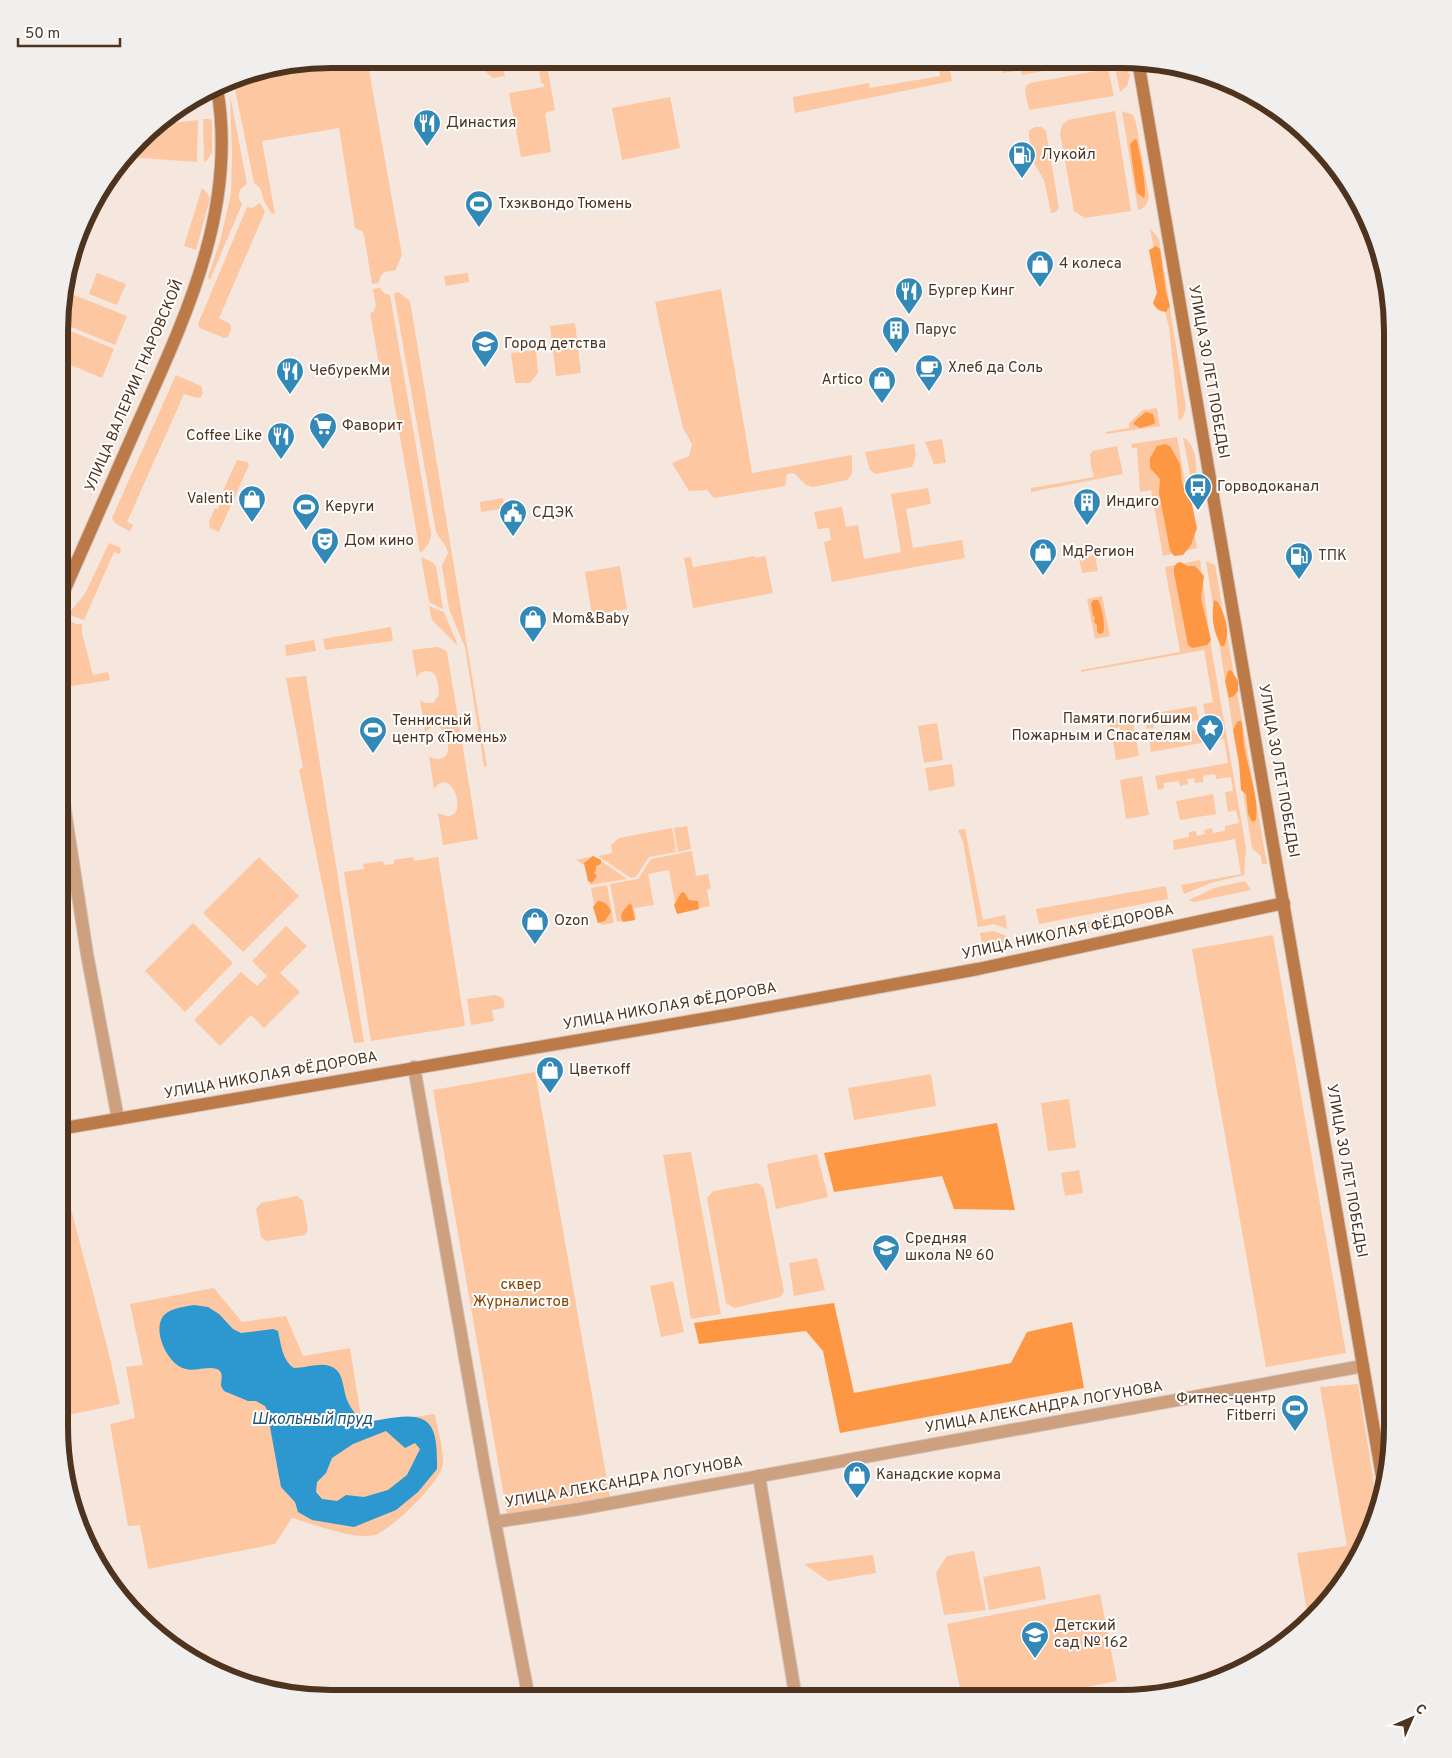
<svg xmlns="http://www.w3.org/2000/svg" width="1452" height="1758" font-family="Overpass,sans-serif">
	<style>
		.green { fill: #fcc7a1 }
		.forest { fill: #fd9743 }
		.water { fill: #2d97cf; fill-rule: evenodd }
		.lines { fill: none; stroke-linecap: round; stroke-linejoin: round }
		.street-casing { stroke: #d4c3b8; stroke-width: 14 }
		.secondary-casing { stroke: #d4c3b8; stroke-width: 14 }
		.street { stroke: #cda080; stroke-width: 12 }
		.secondary { stroke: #bc7a48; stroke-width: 12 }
		.labels { text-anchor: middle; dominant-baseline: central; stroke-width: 4; stroke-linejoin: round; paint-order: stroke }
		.poi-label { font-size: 15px; fill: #4e331f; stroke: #fff; text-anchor: start }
		.street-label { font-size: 15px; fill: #4e331f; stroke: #fff }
		.park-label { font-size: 15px; fill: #854401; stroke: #fff }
		.water-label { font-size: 16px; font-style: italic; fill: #1d5370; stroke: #fff }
		.rim { fill: none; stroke: #4e331f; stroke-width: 6 }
	</style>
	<rect width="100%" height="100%" fill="#f5e7de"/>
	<g class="green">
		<path d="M 331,59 L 367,59 L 402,255 L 395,271 C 385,270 380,274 379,283 L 372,284 L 364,235 L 362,231 L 355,228 L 339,128 L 262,141 L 275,214 L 271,213 C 269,209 266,205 264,201 C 261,193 263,188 254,183 L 233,79 L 243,73 Z"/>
		<path d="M 482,59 L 494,59 L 502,65 L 505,76 L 493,78 L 478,65 Z"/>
		<path d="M 537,59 L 546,59 L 555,110 L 545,113 L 551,152 L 521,157 L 509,93 L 544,87 L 544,84 L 541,83 Z"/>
		<path d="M 937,60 L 948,61 L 952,81 L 795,113 L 793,97 L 869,83 L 870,88 L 940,76 Z"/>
		<path d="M 1000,61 L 1014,61 L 1016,71 L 1002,73 Z"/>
		<path d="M 1019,61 L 1096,61 L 1022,75 Z"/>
		<path d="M 1120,67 L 1127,70 L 1130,75 L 1127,86 L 1120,92 L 1115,68 Z"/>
		<path d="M 1108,69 L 1114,96 L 1029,110 L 1025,91 L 1026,86 L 1030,83 Z"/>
		<path d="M 230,95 L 247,184 C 239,188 236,196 242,204 L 210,280 L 208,277 L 220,241 L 231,194 L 232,154 Z"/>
		<path d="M 670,97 L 680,148 L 622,160 L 612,108 Z"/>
		<path d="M 1115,111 L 1131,211 L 1085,218 L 1074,211 L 1060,133 L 1062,125 L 1068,120 Z"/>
		<path d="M 1122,111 L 1133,115 L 1136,123 L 1149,197 C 1147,204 1145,208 1138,210 Z"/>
		<path d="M 203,119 L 210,119 L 212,121 L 212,153 L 206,161 L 204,161 Z"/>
		<path d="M 198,120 L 197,162 L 127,157 L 154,125 Z"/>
		<path d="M 1035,127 L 1041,127 L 1046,131 L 1059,208 L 1056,212 L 1051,213 L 1044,180 L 1032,160 L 1029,136 L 1029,131 Z"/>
		<path d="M 202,188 L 206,192 L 210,198 L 196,250 L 184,246 Z"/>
		<path d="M 260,203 L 265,212 L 219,318 L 230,324 L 231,329 L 228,337 L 224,338 L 200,328 L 198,324 L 247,207 L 252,208 Z"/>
		<path d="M 1150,228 L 1159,239 L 1186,408 L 1183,417 L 1179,421 L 1169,327 L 1162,301 L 1161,287 Z"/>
		<path d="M 97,273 L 126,284 L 117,305 L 89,294 Z"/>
		<path d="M 468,273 L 469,282 L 446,286 L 444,276 Z"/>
		<path d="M 380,288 L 384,293 L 390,295 L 431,533 C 431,542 427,547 420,553 L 390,378 L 378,359 L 370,313 L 373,312 L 376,306 L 373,289 Z"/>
		<path d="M 721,289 L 752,473 L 852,455 L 852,474 L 847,480 L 813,487 L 806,485 L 794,473 L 787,474 L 785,486 L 714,498 L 707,490 L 689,491 L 672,463 L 689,456 L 692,444 L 683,428 L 667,360 L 655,302 Z"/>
		<path d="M 398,292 L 410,301 L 487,766 L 485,767 L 484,766 L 465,647 L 449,609 L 442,566 L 448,553 C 446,543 440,540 436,532 L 394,294 Z"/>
		<path d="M 74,295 L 127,316 L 115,345 L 62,323 Z"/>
		<path d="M 575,323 L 581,373 L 556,376 L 550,326 Z"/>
		<path d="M 61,327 L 114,349 L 102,378 L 61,361 Z"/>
		<path d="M 536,350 L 538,373 L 530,383 L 515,383 L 511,353 Z"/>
		<path d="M 176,375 L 201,386 L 203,393 L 201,397 L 197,398 L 184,394 L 127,522 L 133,525 L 131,530 L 129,531 L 115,523 L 112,518 Z"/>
		<path d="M 1157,408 L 1160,426 L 1106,434 L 1106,432 L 1129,428 L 1129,423 L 1143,410 Z"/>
		<path d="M 1177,437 L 1197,548 L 1163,556 L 1151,490 L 1140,492 L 1137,448 L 1132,448 L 1131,444 Z"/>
		<path d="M 1183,437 C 1200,448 1195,471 1197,489 L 1193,490 Z"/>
		<path d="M 942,439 L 946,463 L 934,464 L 925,442 Z"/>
		<path d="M 914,444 L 916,455 L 912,467 L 875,474 L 870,470 L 865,452 Z"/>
		<path d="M 1117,446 L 1123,474 L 1031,492 L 1031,488 L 1094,477 L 1091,466 L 1090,454 L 1093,451 Z"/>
		<path d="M 237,460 L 247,462 L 249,465 L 219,532 L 210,528 L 209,522 L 215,508 L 218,509 L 225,493 L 223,491 Z"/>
		<path d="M 928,488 L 931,504 L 906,509 L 913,548 L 962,540 L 965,558 L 832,582 L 824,542 L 831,540 L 829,528 L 818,529 L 814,512 L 842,507 L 846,527 L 858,525 L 864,559 L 901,552 L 891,494 Z"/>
		<path d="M 503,498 L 505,508 L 481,512 L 480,502 Z"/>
		<path d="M 109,543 L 121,548 L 120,554 L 114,552 L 84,620 L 72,616 L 69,613 L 85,594 Z"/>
		<path d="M 1095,555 L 1098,571 L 1082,573 L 1079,557 Z"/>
		<path d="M 755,556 L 755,558 L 765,556 L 773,593 L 693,608 L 684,558 L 691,557 L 693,567 Z"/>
		<path d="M 421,557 L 432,562 L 436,566 L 443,609 L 429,602 Z"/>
		<path d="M 1200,560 L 1211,646 L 1246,848 L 1244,875 L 1211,883 L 1184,894 L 1181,885 L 1241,874 L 1235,839 L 1174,850 L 1173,840 L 1189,837 L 1189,832 L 1196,831 L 1197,836 L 1205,834 L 1204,830 L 1212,828 L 1213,833 L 1225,831 L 1225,826 L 1239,823 L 1236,810 L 1228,812 L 1225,792 L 1233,791 L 1231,777 L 1216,779 L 1215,774 L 1203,776 L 1203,782 L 1195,783 L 1194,778 L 1187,779 L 1188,784 L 1180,786 L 1179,781 L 1164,783 L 1164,788 L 1158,790 L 1155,776 L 1228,763 L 1224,739 L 1151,752 L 1149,738 L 1155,737 L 1156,741 L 1171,738 L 1170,734 L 1179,732 L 1180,737 L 1186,736 L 1186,731 L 1194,730 L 1195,734 L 1208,732 L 1207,727 L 1221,725 L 1220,716 L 1206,719 L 1203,704 L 1213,702 L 1204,650 L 1081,672 L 1081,670 L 1180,652 L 1165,567 Z"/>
		<path d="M 1206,561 L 1215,565 L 1267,864 L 1262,864 L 1261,856 L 1252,848 Z"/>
		<path d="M 620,566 L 627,609 L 592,615 L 585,572 Z"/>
		<path d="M 1102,596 L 1110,636 L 1095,639 L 1087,599 Z"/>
		<path d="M 429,606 L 444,612 L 458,646 L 432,620 Z"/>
		<path d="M 68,620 L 76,624 L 82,624 L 82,633 L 93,675 L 108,672 L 110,680 L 66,687 L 60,665 L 60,635 Z"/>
		<path d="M 391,627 L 393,641 L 325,650 L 323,639 Z"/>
		<path d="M 314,640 L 316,651 L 286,656 L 285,645 Z"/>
		<path d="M 437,647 L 443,649 L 447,652 L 478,839 L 443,845 L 438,813 C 473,831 454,761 434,789 L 429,756 C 436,761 448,760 448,749 C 448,743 447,737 445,732 L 439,727 L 431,727 L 425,732 L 420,700 L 426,703 L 433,703 L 439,695 C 438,686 439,671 427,671 C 421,671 419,673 417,678 L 412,650 Z"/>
		<path d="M 306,676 L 364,1042 L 354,1043 L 299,769 L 303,768 L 286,678 Z"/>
		<path d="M 1196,706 L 1199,720 L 1192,721 L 1191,717 L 1184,718 L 1184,722 L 1177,724 L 1176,719 L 1168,721 L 1169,725 L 1163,726 L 1161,722 L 1153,723 L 1154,728 L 1147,729 L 1145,715 Z"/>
		<path d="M 1132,717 L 1139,756 L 1116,760 L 1112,734 L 1120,733 L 1120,727 L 1110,729 L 1109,721 Z"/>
		<path d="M 937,723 L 943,760 L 924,763 L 918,726 Z"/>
		<path d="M 952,764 L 955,786 L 929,791 L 925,768 Z"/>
		<path d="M 1142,776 L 1149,815 L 1126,819 L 1120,780 Z"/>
		<path d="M 1213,794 L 1216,814 L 1180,820 L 1176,801 Z"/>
		<path d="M 687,826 L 691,849 L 678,852 L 674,828 Z"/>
		<path d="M 672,828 L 676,849 L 671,851 L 676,850 L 676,852 L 649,857 L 636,877 L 631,878 L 598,856 L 612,853 L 611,845 L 619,838 Z"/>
		<path d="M 965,829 L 983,920 L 1005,915 L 1007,929 L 994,924 L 978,927 L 963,842 L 958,830 Z"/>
		<path d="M 692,851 L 696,876 L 708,874 L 711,888 L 707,890 L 710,906 L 677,912 L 669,870 L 648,874 L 654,905 L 634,908 L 636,919 L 617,922 L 610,884 L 638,879 L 651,859 Z"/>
		<path d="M 594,856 L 627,879 L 590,885 L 587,867 L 576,860 Z"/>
		<path d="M 259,857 L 299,896 L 243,952 L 203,913 Z"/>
		<path d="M 413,857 L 414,861 L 438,857 L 465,1026 L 371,1041 L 344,872 L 364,869 L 363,864 L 383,861 L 384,865 L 394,864 L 394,860 Z"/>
		<path d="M 1245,881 L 1251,890 L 1194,902 L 1189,900 L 1214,888 Z"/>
		<path d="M 607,885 L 614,923 L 602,925 L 597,921 L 591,888 Z"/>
		<path d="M 1166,886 L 1168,899 L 1039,924 L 1036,909 Z"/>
		<path d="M 1165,907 L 1161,910 L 1150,914 L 1036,940 L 1032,940 L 1026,934 Z"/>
		<path d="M 193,923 L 233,963 L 185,1012 L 145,971 Z"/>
		<path d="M 286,926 L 307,946 L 280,973 L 300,992 L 264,1028 L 251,1015 L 220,1046 L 194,1020 L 241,972 L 257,986 L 267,976 L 252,961 Z"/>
		<path d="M 993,931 L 1007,936 C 1002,947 997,949 986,948 L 982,944 L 980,933 Z"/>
		<path d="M 1273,935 L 1346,1353 L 1266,1367 L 1192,949 Z"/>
		<path d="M 495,995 C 502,996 507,1001 503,1008 L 492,1010 L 494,1021 L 471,1025 L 467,999 Z"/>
		<path d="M 535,1072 L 610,1497 L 507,1514 L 433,1090 Z"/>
		<path d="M 931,1074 L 936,1106 L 854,1120 L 848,1088 Z"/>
		<path d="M 1069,1099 L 1076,1148 L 1048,1151 L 1041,1103 Z"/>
		<path d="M 691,1152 L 721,1314 L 691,1319 L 663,1155 Z"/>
		<path d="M 817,1154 L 828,1197 L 776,1209 L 767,1164 Z"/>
		<path d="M 59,1163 L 109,1354 L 120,1404 L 59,1417 Z"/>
		<path d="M 1079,1170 L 1083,1193 L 1065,1196 L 1061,1173 Z"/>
		<path d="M 758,1183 L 764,1188 L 784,1292 L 780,1297 L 734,1308 L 726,1303 L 707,1198 L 713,1191 Z"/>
		<path d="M 297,1196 L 303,1201 L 308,1230 L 305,1235 L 267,1241 L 261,1237 L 256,1209 L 261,1203 Z"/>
		<path d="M 817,1258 L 825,1290 L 794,1296 L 789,1263 Z"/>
		<path d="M 673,1281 L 684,1332 L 661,1337 L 650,1286 Z"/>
		<path d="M 214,1288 L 242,1322 L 286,1316 L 303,1356 L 350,1348 L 362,1424 L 435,1414 C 437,1429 444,1449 443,1463 C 443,1480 391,1531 374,1535 C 353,1540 313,1524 292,1518 L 275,1544 L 148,1569 L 140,1525 L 128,1526 L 110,1424 L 135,1418 L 126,1367 L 143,1365 L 130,1304 Z"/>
		<path d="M 1358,1384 L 1379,1515 L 1348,1578 L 1309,1623 L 1297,1553 L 1347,1546 L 1320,1387 Z"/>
		<path d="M 974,1551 L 986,1610 L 944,1615 L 936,1573 L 947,1556 Z"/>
		<path d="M 873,1555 L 876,1573 L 828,1581 L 804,1564 Z"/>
		<path d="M 1040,1566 L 1046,1599 L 989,1610 L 983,1577 Z"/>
		<path d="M 1100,1594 L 1117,1681 L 1027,1699 L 962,1699 L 947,1624 Z"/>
	</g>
	<g class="forest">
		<path d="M 1135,139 L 1137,140 C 1139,151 1148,190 1144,198 L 1137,193 C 1134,176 1132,160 1130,144 Z"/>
		<path d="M 1156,246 L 1160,249 L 1166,292 L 1170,306 L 1166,312 C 1159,311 1156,309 1153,303 L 1157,293 L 1149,250 Z"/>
		<path d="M 1146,412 L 1153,414 L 1155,422 L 1154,424 L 1140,428 L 1133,424 L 1137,419 Z"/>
		<path d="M 1165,444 L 1170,446 L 1180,464 L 1182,483 L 1190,495 L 1197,528 L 1191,545 L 1183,555 L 1174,556 L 1170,550 L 1159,493 L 1160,479 L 1150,468 L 1150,458 L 1157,446 Z"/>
		<path d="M 1181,562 L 1187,566 L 1195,566 L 1204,576 L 1201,599 L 1211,640 L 1207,645 L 1192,648 L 1188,645 L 1174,573 L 1174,567 L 1177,563 Z"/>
		<path d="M 1093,600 L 1098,600 C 1102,606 1106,627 1103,633 L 1099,634 L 1097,631 L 1097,625 L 1094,622 L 1095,617 L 1093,616 L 1091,604 Z"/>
		<path d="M 1214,600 L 1218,602 C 1225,616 1231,631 1224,646 L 1221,646 C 1213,631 1211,616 1214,600 Z"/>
		<path d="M 1231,670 L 1238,681 L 1238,691 L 1234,696 L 1229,698 L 1225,681 L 1228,671 Z"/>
		<path d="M 1238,721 L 1241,721 C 1243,729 1243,737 1244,745 C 1248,770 1259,795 1256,820 L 1252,822 L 1248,814 L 1246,794 L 1241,790 L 1239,762 L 1233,730 Z"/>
		<path d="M 593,856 L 601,860 L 601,864 L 596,866 L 596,870 L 594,873 L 597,876 L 592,883 L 588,881 L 584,863 Z"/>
		<path d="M 684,892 L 689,900 L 698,901 L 699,909 L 677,914 L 674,905 L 681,893 Z"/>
		<path d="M 598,901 C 604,901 609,905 611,912 L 605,921 L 598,923 L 593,907 Z"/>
		<path d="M 630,903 L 632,906 L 635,920 L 623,922 C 618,914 625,909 630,903 Z"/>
		<path d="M 997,1123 L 1015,1210 L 954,1209 L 942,1176 L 834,1192 L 824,1153 Z"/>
		<path d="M 834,1303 L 854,1393 L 1011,1363 L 1027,1332 L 1072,1322 L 1084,1388 L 840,1433 L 823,1351 L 806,1331 L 699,1344 L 694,1323 Z"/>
	</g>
	<path class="water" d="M 194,1305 L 208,1307 L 219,1314 L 233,1329 L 241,1333 L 273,1329 L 278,1331 C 281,1344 282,1360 294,1368 C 304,1368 316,1364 325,1365 C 343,1367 342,1383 346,1397 C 348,1404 355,1415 361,1419 C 367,1425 372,1421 379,1420 C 429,1410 438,1419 437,1469 L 418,1492 L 396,1510 L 354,1527 L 312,1520 L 298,1512 L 295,1502 L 281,1487 L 270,1427 L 270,1416 L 265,1406 L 256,1401 L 248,1401 L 224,1391 L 221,1386 C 221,1381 223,1375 220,1371 C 213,1364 195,1372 186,1369 C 169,1366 153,1334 162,1318 C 168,1308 184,1307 194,1305 ZM 386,1431 L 405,1448 L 415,1443 L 420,1449 L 407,1475 L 388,1490 L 364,1497 L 346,1495 L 337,1501 L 322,1499 L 316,1492 L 317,1482 L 326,1473 L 332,1458 L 353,1444 Z"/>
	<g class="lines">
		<g class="street-casing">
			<g id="street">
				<path d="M 60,778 L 87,954 L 118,1119"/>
				<path d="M 414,1067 L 485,1471 L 529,1699"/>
				<path d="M 759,1476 L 796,1699"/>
				<path d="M 495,1522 L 579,1509 L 1363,1366"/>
			</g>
		</g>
		<g class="secondary-casing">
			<g id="secondary">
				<path d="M 1138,61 L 1384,1488"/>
				<path d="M 60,600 C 86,541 112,482 138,423 C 186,316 238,208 217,88"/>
				<path d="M 59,1129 L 732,1014 L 978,969 L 1284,903"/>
			</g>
		</g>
		<use href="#street" class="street"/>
		<use href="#secondary" class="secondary"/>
	</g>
	<defs>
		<g id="restaurant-pin" transform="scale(1.4375)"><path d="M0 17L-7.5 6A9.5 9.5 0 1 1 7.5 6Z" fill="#3289b8" stroke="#fff"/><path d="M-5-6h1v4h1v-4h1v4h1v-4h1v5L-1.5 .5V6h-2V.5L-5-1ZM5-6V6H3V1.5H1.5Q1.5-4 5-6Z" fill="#fff"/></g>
		<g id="fuel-pin" transform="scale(1.4375)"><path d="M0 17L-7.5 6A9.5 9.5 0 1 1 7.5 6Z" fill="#3289b8" stroke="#fff"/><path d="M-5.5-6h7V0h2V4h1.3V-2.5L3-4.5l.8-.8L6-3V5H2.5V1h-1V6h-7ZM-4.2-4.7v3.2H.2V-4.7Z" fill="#fff"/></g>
		<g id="stadium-pin" transform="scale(1.4375)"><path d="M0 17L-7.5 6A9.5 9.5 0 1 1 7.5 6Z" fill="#3289b8" stroke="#fff"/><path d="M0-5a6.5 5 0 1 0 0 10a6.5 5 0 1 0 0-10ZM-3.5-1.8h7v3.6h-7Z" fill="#fff"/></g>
		<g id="shop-pin" transform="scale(1.4375)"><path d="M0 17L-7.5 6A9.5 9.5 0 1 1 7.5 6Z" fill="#3289b8" stroke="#fff"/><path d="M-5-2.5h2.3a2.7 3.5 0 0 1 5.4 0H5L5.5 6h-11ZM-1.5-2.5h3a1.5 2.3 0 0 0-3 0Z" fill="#fff"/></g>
		<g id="building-pin" transform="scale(1.4375)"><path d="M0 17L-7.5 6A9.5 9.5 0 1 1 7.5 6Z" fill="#3289b8" stroke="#fff"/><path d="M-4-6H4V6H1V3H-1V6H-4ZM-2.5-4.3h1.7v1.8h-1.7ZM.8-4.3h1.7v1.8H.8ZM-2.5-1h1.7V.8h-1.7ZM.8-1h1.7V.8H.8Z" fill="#fff"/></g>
		<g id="school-pin" transform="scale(1.4375)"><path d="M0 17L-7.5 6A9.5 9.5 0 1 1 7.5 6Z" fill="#3289b8" stroke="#fff"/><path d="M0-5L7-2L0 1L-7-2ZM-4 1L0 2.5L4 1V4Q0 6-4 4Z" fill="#fff"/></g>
		<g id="cafe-pin" transform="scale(1.4375)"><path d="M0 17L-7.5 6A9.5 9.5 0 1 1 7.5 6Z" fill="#3289b8" stroke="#fff"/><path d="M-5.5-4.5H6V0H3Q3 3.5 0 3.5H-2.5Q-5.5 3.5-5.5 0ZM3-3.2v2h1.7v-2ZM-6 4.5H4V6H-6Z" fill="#fff"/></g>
		<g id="supermarket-pin" transform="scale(1.4375)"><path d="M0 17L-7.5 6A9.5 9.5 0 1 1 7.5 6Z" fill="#3289b8" stroke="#fff"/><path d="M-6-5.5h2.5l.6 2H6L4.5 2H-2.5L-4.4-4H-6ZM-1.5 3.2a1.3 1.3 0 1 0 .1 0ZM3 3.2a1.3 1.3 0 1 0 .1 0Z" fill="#fff"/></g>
		<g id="bus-pin" transform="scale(1.4375)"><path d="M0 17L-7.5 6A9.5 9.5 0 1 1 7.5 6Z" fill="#3289b8" stroke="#fff"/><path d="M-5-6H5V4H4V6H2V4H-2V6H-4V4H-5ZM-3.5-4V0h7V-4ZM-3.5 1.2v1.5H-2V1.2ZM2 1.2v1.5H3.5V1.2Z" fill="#fff"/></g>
		<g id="civic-pin" transform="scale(1.4375)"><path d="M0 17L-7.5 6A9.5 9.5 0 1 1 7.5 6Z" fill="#3289b8" stroke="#fff"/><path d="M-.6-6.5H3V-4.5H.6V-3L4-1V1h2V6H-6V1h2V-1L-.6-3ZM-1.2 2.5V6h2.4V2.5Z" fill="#fff"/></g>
		<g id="theatre-pin" transform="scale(1.4375)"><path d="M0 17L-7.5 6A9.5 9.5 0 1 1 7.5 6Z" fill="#3289b8" stroke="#fff"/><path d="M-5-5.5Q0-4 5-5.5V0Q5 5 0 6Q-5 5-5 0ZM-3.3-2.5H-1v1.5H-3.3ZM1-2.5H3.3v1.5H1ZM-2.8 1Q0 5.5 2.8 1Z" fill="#fff"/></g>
		<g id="sight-pin" transform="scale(1.4375)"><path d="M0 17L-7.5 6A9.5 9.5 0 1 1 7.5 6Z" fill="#3289b8" stroke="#fff"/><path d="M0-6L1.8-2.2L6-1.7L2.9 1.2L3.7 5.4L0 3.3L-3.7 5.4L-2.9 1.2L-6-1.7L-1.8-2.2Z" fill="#fff"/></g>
	</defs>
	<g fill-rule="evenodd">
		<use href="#restaurant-pin" x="427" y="123"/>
		<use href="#fuel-pin" x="1022" y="155"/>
		<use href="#stadium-pin" x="479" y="204"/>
		<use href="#shop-pin" x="1040" y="264"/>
		<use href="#restaurant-pin" x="909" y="291"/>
		<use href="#building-pin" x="896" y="330"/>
		<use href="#school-pin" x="485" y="344"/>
		<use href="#cafe-pin" x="929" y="368"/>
		<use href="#restaurant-pin" x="290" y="371"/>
		<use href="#shop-pin" x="882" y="380"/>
		<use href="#supermarket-pin" x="323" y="426"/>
		<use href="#restaurant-pin" x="281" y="436"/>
		<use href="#bus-pin" x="1198" y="487"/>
		<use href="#shop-pin" x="252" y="499"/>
		<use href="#building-pin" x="1087" y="502"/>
		<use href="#stadium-pin" x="306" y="507"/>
		<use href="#civic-pin" x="513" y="513"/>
		<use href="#theatre-pin" x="325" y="541"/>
		<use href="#shop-pin" x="1043" y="552"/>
		<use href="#fuel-pin" x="1299" y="556"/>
		<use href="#shop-pin" x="533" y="619"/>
		<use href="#sight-pin" x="1210" y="728"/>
		<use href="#stadium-pin" x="373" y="730"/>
		<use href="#shop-pin" x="535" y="921"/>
		<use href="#shop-pin" x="550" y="1070"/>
		<use href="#school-pin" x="886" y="1248"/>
		<use href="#stadium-pin" x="1295" y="1408"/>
		<use href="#shop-pin" x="857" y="1475"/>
		<use href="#school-pin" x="1035" y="1635"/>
	</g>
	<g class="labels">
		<g class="poi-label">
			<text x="446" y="123">Династия</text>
			<text x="1041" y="155">Лукойл</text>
			<text x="498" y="204">Тхэквондо Тюмень</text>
			<text x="1059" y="264">4 колеса</text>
			<text x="928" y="291">Бургер Кинг</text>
			<text x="915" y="330">Парус</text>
			<text x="504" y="344">Город детства</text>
			<text x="948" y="368">Хлеб да Соль</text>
			<text x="309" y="371">ЧебурекМи</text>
			<text x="863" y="380" text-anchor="end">Artico</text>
			<text x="342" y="426">Фаворит</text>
			<text x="262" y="436" text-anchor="end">Coffee Like</text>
			<text x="1217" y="487">Горводоканал</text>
			<text x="233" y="499" text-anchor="end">Valenti</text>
			<text x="1106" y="502">Индиго</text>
			<text x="325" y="507">Керуги</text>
			<text x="532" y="513">СДЭК</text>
			<text x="344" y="541">Дом кино</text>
			<text x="1062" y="552">МдРегион</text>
			<text x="1318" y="556">ТПК</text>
			<text x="552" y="619">Mom&amp;Baby</text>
			<text x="1191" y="719" text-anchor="end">Памяти погибшим<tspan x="1191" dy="17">Пожарным и Спасателям</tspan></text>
			<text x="392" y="721">Теннисный<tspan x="392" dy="17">центр «Тюмень»</tspan></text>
			<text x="554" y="921">Ozon</text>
			<text x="569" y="1070">Цветкоff</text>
			<text x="905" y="1239">Средняя<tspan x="905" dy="17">школа № 60</tspan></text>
			<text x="1276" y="1399" text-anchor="end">Фитнес-центр<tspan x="1276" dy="17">Fitberri</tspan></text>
			<text x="876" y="1475">Канадские корма</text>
			<text x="1054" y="1626">Детский<tspan x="1054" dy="17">сад № 162</tspan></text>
		</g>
		<g class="street-label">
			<text transform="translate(1208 372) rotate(80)">УЛИЦА 30 ЛЕТ ПОБЕДЫ</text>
			<text transform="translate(135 386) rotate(-67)">УЛИЦА ВАЛЕРИИ ГНАРОВСКОЙ</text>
			<text transform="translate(1278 771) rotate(80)">УЛИЦА 30 ЛЕТ ПОБЕДЫ</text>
			<text transform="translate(1068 933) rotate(-12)">УЛИЦА НИКОЛАЯ ФЁДОРОВА</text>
			<text transform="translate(670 1007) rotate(-10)">УЛИЦА НИКОЛАЯ ФЁДОРОВА</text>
			<text transform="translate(271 1076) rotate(-10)">УЛИЦА НИКОЛАЯ ФЁДОРОВА</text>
			<text transform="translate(1346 1171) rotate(80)">УЛИЦА 30 ЛЕТ ПОБЕДЫ</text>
			<text transform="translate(1044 1408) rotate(-10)">УЛИЦА АЛЕКСАНДРА ЛОГУНОВА</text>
			<text transform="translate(624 1483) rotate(-10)">УЛИЦА АЛЕКСАНДРА ЛОГУНОВА</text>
		</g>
		<g class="park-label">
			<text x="521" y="1285">сквер<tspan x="521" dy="17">Журналистов</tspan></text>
		</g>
		<g class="water-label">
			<text x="312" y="1420">Школьный пруд</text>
		</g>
	</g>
	<path d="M0 0H1452V1758H0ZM331 68H1121A263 263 0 0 1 1384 331V1427A263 263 0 0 1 1121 1690H331A263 263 0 0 1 68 1427V331A263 263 0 0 1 331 68Z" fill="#f1efed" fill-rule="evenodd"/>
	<path class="rim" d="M331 68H1121A263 263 0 0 1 1384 331V1427A263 263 0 0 1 1121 1690H331A263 263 0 0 1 68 1427V331A263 263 0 0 1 331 68Z"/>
	<g transform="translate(1412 1718) rotate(45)" stroke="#ffffff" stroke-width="4" paint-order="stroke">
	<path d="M0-4L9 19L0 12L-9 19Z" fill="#4e331f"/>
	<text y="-8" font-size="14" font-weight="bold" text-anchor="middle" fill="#4e331f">С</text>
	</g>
	<path d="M18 38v8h102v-8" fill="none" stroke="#4e331f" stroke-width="2.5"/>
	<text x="25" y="38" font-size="15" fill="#4e331f" stroke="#ffffff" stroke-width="4" paint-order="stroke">50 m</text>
</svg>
